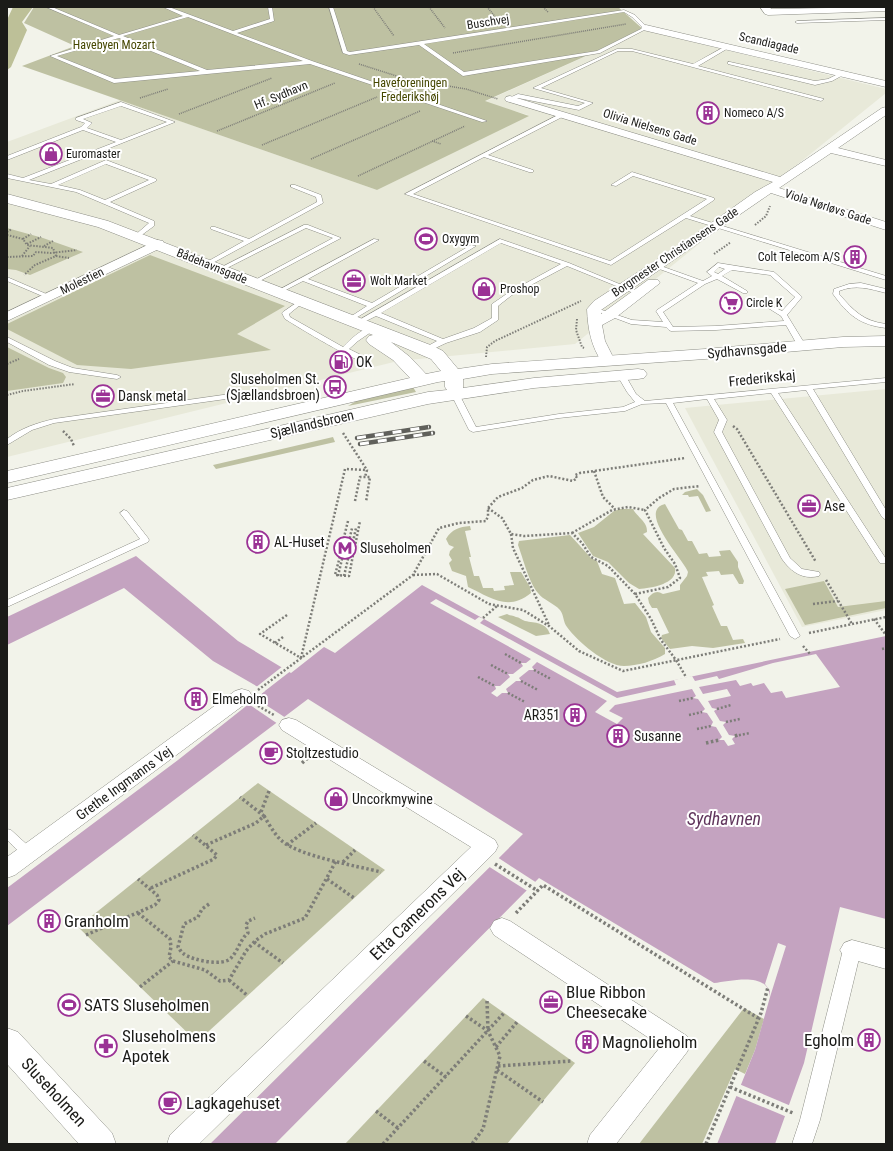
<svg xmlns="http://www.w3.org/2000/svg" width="893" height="1151" font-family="'Roboto Condensed',sans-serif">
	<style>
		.built { fill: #e8e9d9 }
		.green { fill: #bec1a2 }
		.forest { fill: #bdc098 }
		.water { fill: #c4a3c0 }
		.pier { fill: #f2f3ea }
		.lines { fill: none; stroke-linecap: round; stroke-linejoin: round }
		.service-casing { stroke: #8d8e86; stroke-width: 1 }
		.pedestrian-casing { stroke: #8d8e86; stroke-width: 1 }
		.minor-casing { stroke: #8d8e86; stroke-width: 1 }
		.tertiary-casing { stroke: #8d8e86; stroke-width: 1 }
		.path-far3 { stroke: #7d7d78; stroke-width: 1.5; stroke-dasharray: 1 1; stroke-linecap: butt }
		.path-far2 { stroke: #7d7d78; stroke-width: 2; stroke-dasharray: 1.5 1.5; stroke-linecap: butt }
		.path-far1 { stroke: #7d7d78; stroke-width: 2.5; stroke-dasharray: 2 2; stroke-linecap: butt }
		.path { stroke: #7d7d78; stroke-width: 3.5; stroke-dasharray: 2.5 2.5; stroke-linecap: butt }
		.service { fill: #fff; fill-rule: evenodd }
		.pedestrian { fill: #fff; fill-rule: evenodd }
		.minor { fill: #fff; fill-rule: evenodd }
		.tertiary { fill: #fff; fill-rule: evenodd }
		.rail-casing { stroke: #60605b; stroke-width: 4.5 }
		.rail { stroke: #fff; stroke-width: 3; stroke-dasharray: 9; stroke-linecap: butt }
		.labels { text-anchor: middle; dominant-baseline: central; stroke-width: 4; stroke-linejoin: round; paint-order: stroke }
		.far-street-label { font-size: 12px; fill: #1b1b18; stroke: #fff }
		.far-park-label { font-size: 12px; fill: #454700; stroke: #fff }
		.far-poi-label { font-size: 12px; fill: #1b1b18; stroke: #fff; text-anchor: start }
		.street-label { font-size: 14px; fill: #1b1b18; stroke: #fff }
		.poi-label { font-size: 14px; fill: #1b1b18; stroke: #fff; text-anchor: start }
		.near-street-label { font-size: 17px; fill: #1b1b18; stroke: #fff }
		.near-poi-label { font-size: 17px; fill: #1b1b18; stroke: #fff; text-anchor: start }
		.near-water-label { font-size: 18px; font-style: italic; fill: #61365d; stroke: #fff }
	</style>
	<rect width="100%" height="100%" fill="#f2f3ea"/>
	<g class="built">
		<path d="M 644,30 L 886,89 L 886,93 L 575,344 L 398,361 L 7,457 L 7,142 L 120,100 L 377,190 L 528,115 L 484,102 Z"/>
		<path d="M 886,389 L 886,610 L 802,627 L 685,408 Z"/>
	</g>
	<g class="green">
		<path d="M 34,7 L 618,7 L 644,30 L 485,101 L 529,116 L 377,190 L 22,66 L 75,46 L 24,23 Z"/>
		<path d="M 7,228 L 43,238 L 83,252 L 30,275 L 16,270 L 7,269 Z"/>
		<path d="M 150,255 L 285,306 L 237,334 L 271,350 L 131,369 L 77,365 L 7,329 L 7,324 Z"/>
		<path d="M 7,347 L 49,368 L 63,373 L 66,377 L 63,383 L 7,391 Z"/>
		<path d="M 413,387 L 416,392 L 348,406 L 358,400 Z"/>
		<path d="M 333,437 L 335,442 L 216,469 L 213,465 Z"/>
		<path d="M 697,489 L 703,495 L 711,511 L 706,512 L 698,496 L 689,497 L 688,495 L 682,495 L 685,492 Z"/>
		<path d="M 665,504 L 679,529 L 682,530 L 688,541 L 692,541 L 699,554 L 707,553 L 709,557 L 721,556 L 719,551 L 730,550 L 738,562 L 738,567 L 744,581 L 743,584 L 739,584 L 733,574 L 721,575 L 719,571 L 706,572 L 708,576 L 702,577 L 714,605 L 712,606 L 721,626 L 727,626 L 733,640 L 743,639 L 745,643 L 713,648 L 692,646 L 670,649 L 661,638 L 662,635 L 669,633 L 657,608 L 652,608 L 649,603 L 648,598 C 653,592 657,590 663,594 L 680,590 L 680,585 L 687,576 L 688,572 C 684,560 636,511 665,504 Z"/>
		<path d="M 620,509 L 633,509 C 637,517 648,522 647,532 L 643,534 L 675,568 C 678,584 651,588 639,589 L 629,583 L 608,562 L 593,556 L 578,533 L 594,527 L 614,511 Z"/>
		<path d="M 470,526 L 471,530 L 465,531 L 471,557 L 469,557 L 474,576 L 479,576 L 483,588 L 493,588 L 494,591 L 505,590 L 504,586 L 514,585 L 510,572 L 521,572 L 530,587 L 531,593 C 508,612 490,597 468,587 L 466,576 L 452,571 L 449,563 L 452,560 L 449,555 L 450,551 L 454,547 L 449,545 L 446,539 C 452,529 459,527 470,526 Z"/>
		<path d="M 570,535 L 591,558 L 597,561 L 602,574 L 615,578 L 624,604 L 635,603 L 646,617 L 651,632 L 665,648 L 665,654 C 654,661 637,666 624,666 C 606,666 577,641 567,627 C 563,622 564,615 560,610 C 554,603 543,600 538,593 C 529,583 523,558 518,545 L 519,541 Z"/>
		<path d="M 824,581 L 838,607 L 886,601 L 886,608 L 805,625 L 785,589 Z"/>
		<path d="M 507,614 C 510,616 512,615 516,617 C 519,617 522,620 525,621 C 535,623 546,622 550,634 L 536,636 L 498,617 Z"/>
		<path d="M 258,783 L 385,870 L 197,1042 L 78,927 Z"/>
		<path d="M 483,998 L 575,1063 L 507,1144 L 345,1144 Z"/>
		<path d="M 744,1008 L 764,1019 L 755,1050 L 745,1074 L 735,1069 L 702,1144 L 639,1144 Z"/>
	</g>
	<path class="forest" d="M 13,7 L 33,7 L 22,22 L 27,30 L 11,67 L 7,70 L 7,20 Z"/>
	<path class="water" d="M 136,556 L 238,641 L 291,673 L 324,647 L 335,653 L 422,585 L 617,692 L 886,636 L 886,919 L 840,907 L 804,1063 L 775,1144 L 717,1144 L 755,1050 L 770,997 C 769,971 731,981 714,983 L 539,878 L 275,1144 L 210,1144 L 523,834 L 308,699 L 7,926 L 7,888 L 178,760 L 265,691 L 213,661 L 124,588 L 7,645 L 7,617 Z"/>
	<g class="pier">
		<path d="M 436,599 L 475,620 L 479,617 L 484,619 L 480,623 L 617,698 L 676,685 L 674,680 L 692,676 L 695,681 L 717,676 L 719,679 L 773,663 L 816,654 L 840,687 L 786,698 L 782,691 L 771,693 L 764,683 L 753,686 L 751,683 L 740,686 L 736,680 L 699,687 L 703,694 L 727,689 L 731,696 L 708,701 L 712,708 L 717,709 L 714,711 L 720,721 L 726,722 L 723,725 L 729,735 L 735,736 L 732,739 L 735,744 L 728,746 L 724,740 L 719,740 L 722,737 L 716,727 L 711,726 L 713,722 L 707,713 L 702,712 L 705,709 L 698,699 L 693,698 L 696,696 L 692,689 L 615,705 L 609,711 L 623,718 L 617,724 L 595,712 L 607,701 L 537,662 L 532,667 L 534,670 L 529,670 L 519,678 L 521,681 L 516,681 L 506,689 L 508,693 L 502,693 L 497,697 L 491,693 L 496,689 L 495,686 L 500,686 L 510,677 L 508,674 L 513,674 L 523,666 L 521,663 L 526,663 L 531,659 L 430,603 Z"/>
		<path d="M 283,666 L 291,671 L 292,670 L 261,694 L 260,693 L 262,691 L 255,688 Z"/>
		<path d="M 255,698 L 286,718 L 278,724 L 247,703 Z"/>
		<path d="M 497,857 L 537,883 L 529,892 L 488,866 Z"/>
		<path d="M 778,943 L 786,946 L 770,997 L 770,991 L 765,984 Z"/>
		<path d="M 739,1084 L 791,1106 L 787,1117 L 734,1095 Z"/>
	</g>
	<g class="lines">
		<g class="service-casing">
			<g id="service">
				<path d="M 46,7 L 52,7 L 119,35 L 183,16 L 163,7 L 169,7 L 233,31 L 270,19 L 268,7 L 272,7 L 274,21 L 237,33 L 312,61 L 487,121 L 482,122 L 310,64 L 114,83 L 50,56 L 114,36 ZM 188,17 L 303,61 L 207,70 L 123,36 ZM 119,38 L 200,71 L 115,79 L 57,56 Z"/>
				<path d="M 329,7 L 333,7 L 347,51 L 350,52 L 624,10 L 635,15 L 648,28 L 600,53 L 463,76 L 419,45 L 349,55 L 343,53 ZM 624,12 L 632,17 L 643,28 L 597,51 L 464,72 L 424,44 Z"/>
				<path d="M 886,18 L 886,20 L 797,23 L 795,22 L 797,21 Z"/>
				<path d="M 726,46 L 730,47 L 698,66 L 824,99 L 821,101 L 632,51 L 618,51 L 541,88 L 593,103 L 579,110 L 518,98 L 510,101 L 507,99 L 518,94 L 578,106 L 585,103 L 533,88 L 617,49 L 632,49 L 693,64 Z"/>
				<path d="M 730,62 L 815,81 L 828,79 L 840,73 L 845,74 L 832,81 L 815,85 L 728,64 L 728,62 Z"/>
				<path d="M 121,102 L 175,122 L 29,180 L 51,184 L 106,160 L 156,179 L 156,181 L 110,202 L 154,221 L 154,226 L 139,237 L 134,236 L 149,223 L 76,192 L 7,178 L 7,174 L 23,178 L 116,142 L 83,130 L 7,160 L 7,156 L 81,127 L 85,123 L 76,120 L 76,118 ZM 121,106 L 167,122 L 121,140 L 87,128 L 92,123 L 83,119 ZM 106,164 L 149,180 L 105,200 L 80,190 L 58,185 Z"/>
				<path d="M 562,113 L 565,115 L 564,116 L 488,155 L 533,170 L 533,172 L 529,172 L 484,157 L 413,194 L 610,261 L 707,199 L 633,176 L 616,186 L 611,185 L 632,172 L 714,198 L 714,200 L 690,216 L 886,276 L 886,280 L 686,218 L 611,265 L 405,194 Z"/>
				<path d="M 291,185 L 295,185 L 321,195 L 323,203 L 209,265 L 205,265 L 205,263 L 244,241 L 211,229 L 211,227 L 215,227 L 249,239 L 317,202 L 316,197 L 291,187 Z"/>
				<path d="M 304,225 L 308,225 L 341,238 L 256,283 L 252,283 L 251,282 L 333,238 L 306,228 L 223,270 L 218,269 Z"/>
				<path d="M 374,239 L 379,240 L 308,279 L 372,303 L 471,245 L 476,246 L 349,322 L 347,321 L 347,319 L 367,306 L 303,281 L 280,293 L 278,294 L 275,292 Z"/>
				<path d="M 500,239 L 569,263 L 641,293 L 640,294 L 636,294 L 567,266 L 512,295 L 498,306 L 498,320 L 480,332 L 446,343 L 427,352 L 424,352 L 424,348 L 437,341 L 376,316 L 358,325 L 354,323 ZM 501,243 L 561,264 L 508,293 L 492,304 L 492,318 L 474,328 L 443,339 L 381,313 Z"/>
				<path d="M 718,263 L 774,272 L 801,296 L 802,297 L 787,315 L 806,346 L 805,348 L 799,348 L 786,325 L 716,330 L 671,331 L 669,330 L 666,327 L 631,324 L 591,309 L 594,307 L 596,308 L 632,320 L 663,322 L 656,311 L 657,310 L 698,283 L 654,267 L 654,265 L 658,265 L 703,281 L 712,276 L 707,272 ZM 719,267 L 725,269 L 718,274 L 714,272 ZM 732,270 L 770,275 L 795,297 L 782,311 L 768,304 L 765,306 L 781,316 L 784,321 L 716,326 L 673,327 L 663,312 L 705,284 L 717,279 L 743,293 L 747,293 L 747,291 L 722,276 Z"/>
				<path d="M 7,277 L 51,296 L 52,297 L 49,299 L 47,298 L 7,281 Z"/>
				<path d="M 861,283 L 886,289 L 886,293 C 870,289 856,284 839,291 L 839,294 C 854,311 863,321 886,324 L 886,328 C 860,325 848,315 833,294 L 834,289 L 849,284 Z"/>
				<path d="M 302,299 L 305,301 L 289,314 L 290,317 L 343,347 C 351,339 364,326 374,328 L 374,330 L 358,341 L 349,349 L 369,359 L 369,363 C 358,364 298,327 285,319 L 282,313 L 283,312 Z"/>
				<path d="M 7,337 L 55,361 L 73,368 L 117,375 L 121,377 L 117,379 L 69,372 L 49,365 L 7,342 Z"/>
				<path d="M 618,373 L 624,373 L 636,394 L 645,401 L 886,378 L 886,382 L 813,389 L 886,510 L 886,520 L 882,517 L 806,390 L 778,393 L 886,559 L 886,563 L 880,563 L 771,393 L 714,399 L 727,420 L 722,432 L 790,558 L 802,569 L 819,572 L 820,574 L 819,576 C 803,580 791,572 782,559 L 714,432 L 719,420 L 707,399 L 673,403 L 800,636 L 795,639 L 790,636 L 666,403 L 642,404 L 625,411 L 559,418 L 473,432 L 469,430 L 451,394 L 452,392 L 458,392 L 476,427 L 559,414 L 623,407 L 635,402 L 627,392 L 617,375 Z"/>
				<path d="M 237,393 L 240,393 L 240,397 L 54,423 L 32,430 L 7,445 L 7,439 C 21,428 37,423 54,419 Z"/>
				<path d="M 124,510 L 127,511 L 148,538 L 149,540 L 148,542 L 7,607 L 7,600 L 140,539 L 120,513 Z"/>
				<path d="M 7,829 L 11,830 L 33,850 L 35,853 L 33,856 C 23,859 14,846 7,840 Z"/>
			</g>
		</g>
		<g class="pedestrian-casing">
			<path id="pedestrian" d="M 852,942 L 859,945 L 861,950 L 820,1120 L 812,1144 L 792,1144 L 800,1120 L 843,950 L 845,945 Z"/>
		</g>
		<g class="minor-casing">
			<g id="minor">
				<path d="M 760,7 L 770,7 L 771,9 L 886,7 L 886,11 L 768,15 L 765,14 Z"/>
				<path d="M 646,25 L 886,81 L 886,87 L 643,30 L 641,28 L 643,26 Z"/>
				<path d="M 510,96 L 780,177 L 882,108 L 886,107 L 886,115 L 838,148 L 886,160 L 886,166 L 831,153 L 779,188 L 886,222 L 886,230 L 771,193 L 601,310 L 601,314 L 648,280 L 658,280 L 660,283 L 615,318 L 602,325 L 605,341 L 615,361 L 613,364 L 608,365 L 603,364 C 591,346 588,330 587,309 L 594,301 L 690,238 L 755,192 L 773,182 L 506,101 L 505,99 L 506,97 Z"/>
				<path d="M 158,240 L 163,241 L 164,244 L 163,247 L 7,321 L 7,312 Z"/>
				<path d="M 242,689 L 249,691 L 252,696 L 249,701 L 15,875 L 7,878 L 7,857 L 235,691 Z"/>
				<path d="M 289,718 L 296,720 L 495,840 L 498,846 L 495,852 L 199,1144 L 167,1144 L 170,1135 L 471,847 L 282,730 L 279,725 L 282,720 Z"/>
				<path d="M 502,918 L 510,921 L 687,1036 L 691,1044 L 687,1052 L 616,1144 L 587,1144 L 590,1135 L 661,1046 L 494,935 L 490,928 L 494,921 Z"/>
				<path d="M 852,940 L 886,949 L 886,969 L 844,957 L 840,950 L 844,943 Z"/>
			</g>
		</g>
		<g class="tertiary-casing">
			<g id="tertiary">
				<path d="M 7,194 L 108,221 L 433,346 L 443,351 L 458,369 L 492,364 L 705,349 L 843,337 L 886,336 L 886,346 L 843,347 L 705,359 L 492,374 L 463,379 L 463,388 L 534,378 L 638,369 L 644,370 L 647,374 L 644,378 L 638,379 L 534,388 L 428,404 L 7,500 L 7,488 L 428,392 L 447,390 L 445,387 L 445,381 L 438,382 L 7,483 L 7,471 L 410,378 L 393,360 L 369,344 L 366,340 L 369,336 L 373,335 L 98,227 L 7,203 ZM 391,342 L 431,359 L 441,371 L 426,374 L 410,357 Z"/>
				<path d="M 7,1028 L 18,1032 L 112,1133 L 116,1144 L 79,1144 L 7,1064 Z"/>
			</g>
		</g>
		<g class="path-far3">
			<path d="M 373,7 L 394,36"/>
			<path d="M 429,7 L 445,28"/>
			<path d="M 487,7 L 498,20"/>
			<path d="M 543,7 L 548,12"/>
			<path d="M 453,53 L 626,24"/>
			<path d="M 359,64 L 406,79 L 466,89 L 498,99"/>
			<path d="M 140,98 L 168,89"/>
			<path d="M 179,114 L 272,78"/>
			<path d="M 217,131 L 335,83"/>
			<path d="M 432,141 L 441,144"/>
			<path d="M 262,145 L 377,97"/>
			<path d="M 311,159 L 420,111"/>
			<path d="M 358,176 L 465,126"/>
		</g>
		<g class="path-far2">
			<path d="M 755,225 L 766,216 L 770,206"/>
			<path d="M 7,232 L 12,229"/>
			<path d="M 7,235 L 23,239 L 27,245 L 53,248 L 56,256 L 35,265 L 24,275"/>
			<path d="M 23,239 L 31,234"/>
			<path d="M 27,244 L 41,237"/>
			<path d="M 44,246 L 53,241"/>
			<path d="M 714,254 L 731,242"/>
			<path d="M 22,256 L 30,246"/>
			<path d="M 56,256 L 69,258"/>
			<path d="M 7,257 L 33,256 L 36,252 L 51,253 L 77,250"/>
			<path d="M 577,319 L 576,330 L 582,347 L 584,348"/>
			<path d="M 486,357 L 487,347 L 495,341 L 581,301"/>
			<path d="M 7,364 L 19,359"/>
			<path d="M 7,395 L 23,391 L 75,384"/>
		</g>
		<g class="path-far1">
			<path d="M 733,426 L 737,429 L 816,562"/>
			<path d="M 63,431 L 71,439 L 74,446"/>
			<path d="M 343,433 L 367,470 L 365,477"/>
			<path d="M 594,471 L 603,497 L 615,509"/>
			<path d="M 355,501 L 360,477 L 370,477 L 366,502"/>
			<path d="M 488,508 L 502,518 L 511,534 L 524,536 L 572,533 L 582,543 L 591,557 L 608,566 L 635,594 L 651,619 L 661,640 L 676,660 L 686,677"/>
			<path d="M 348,521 L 342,545 L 355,546 L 360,521"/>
			<path d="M 572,533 L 612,510 L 628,507 L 645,510"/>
			<path d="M 511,534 L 513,548 L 549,625"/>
			<path d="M 348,546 L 352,528"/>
			<path d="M 352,546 L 356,528"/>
			<path d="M 342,549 L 335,575 L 349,576 L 354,550"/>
			<path d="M 413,575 L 437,574 L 489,604 L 523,610 L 549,626 L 579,651 L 623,671 L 780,639"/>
			<path d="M 338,576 L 343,555"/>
			<path d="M 344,576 L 349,555"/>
			<path d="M 826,580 L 852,624"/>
			<path d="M 635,594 L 668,587 L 680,578 L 675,564 L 664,548 L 645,510 L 659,498 L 674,489 L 700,486"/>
			<path d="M 813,604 L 838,601"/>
			<path d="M 287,615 L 260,634 L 301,658"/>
			<path d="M 483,618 L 497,606"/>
			<path d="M 874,619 L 886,635"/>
			<path d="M 809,633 L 886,617"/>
			<path d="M 275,643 L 283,637"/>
			<path d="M 803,646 L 811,655"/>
			<path d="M 882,649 L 886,648"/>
			<path d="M 505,654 L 521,663"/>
			<path d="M 301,658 L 345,469 L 367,470"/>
			<path d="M 491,665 L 508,674"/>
			<path d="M 534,670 L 551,679"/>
			<path d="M 478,677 L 495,686"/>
			<path d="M 521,681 L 538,690"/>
			<path d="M 258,690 L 413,575 L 439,528 L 459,523 L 486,521 L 488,516 L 488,508 L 498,497 L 522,488 L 533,480 L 549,476 L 573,481 L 577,478 L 575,475 L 580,473 L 685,458"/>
			<path d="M 508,693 L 525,702"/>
			<path d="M 679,701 L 693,698"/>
			<path d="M 258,706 L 274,715"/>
			<path d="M 717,709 L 731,705"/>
			<path d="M 689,715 L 702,712"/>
			<path d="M 726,722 L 740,719"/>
			<path d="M 697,729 L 711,726"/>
			<path d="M 735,736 L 750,733"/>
		</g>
		<g class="path">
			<path d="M 735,736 L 738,735"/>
			<path d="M 706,743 L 719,740"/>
			<path d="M 302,763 L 309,757"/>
			<path d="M 261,812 L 269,791"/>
			<path d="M 264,816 C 269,824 274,834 282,841 C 299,856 357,866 381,872"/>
			<path d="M 206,845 L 256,823 L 264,816 L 240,797"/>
			<path d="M 287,845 L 316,823"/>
			<path d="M 343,862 L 355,850"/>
			<path d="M 495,864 L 538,891"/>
			<path d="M 327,879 L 354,898"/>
			<path d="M 151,888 L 214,859 L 217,855 L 193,835"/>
			<path d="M 209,904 L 202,909 L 198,917 L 184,924 L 178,947 C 180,949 181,953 184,954 C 192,960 223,967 231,958 C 238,951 241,938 248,933 L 246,925 L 248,921 L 255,918"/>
			<path d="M 138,913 L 170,939 L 171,947 L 169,957 L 173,961 L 205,970 L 220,981 L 229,980 L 246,951 L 255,941 L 265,934 L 305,918 L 336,861"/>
			<path d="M 516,913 L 543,885 L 758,1018"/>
			<path d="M 86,935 L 155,905 L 159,900 L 157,895 L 138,879"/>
			<path d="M 254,942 L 283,963"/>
			<path d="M 229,980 L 248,996"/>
			<path d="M 140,987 L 173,961"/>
			<path d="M 487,1001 L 488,1031"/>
			<path d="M 466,1016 L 488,1031 L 500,1056 L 483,1129 L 472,1144"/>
			<path d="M 496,1047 L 517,1022"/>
			<path d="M 424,1061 L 446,1077"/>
			<path d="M 498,1066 L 572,1061"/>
			<path d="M 497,1070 L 543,1102"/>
			<path d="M 730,1087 L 793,1113"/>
			<path d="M 376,1111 L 398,1128"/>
			<path d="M 383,1144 L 504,1013"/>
			<path d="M 706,1144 L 761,1013 L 768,987"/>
		</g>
		<use href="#service" class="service"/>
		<use href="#pedestrian" class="pedestrian"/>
		<use href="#minor" class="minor"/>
		<use href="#tertiary" class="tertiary"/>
		<g class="rail-casing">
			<g id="rail">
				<path d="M 357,438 L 429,427"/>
				<path d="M 360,444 L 433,433"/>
			</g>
		</g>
		<use href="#rail" class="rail"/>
	</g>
	<defs>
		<g id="building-ring" transform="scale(1.15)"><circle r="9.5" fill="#fff" stroke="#9b3295" stroke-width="1.5"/><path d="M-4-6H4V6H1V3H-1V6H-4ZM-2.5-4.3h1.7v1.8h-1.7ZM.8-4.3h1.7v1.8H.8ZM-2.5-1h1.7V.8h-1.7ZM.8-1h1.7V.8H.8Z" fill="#9b3295"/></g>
		<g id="shop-ring" transform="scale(1.15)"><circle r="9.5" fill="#fff" stroke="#9b3295" stroke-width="1.5"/><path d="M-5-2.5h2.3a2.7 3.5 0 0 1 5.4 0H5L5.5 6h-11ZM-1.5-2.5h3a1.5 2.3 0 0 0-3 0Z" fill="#9b3295"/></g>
		<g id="stadium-ring" transform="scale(1.15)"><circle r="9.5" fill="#fff" stroke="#9b3295" stroke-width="1.5"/><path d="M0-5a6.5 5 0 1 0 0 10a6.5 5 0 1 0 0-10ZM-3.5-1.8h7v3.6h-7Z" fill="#9b3295"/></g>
		<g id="office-ring" transform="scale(1.15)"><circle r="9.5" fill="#fff" stroke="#9b3295" stroke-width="1.5"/><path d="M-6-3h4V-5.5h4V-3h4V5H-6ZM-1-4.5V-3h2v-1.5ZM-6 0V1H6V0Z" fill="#9b3295"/></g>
		<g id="supermarket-ring" transform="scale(1.15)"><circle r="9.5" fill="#fff" stroke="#9b3295" stroke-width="1.5"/><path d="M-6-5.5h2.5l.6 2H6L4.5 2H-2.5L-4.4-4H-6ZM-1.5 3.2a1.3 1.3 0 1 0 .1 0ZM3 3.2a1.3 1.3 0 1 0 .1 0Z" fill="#9b3295"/></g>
		<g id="fuel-ring" transform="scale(1.15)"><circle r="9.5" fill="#fff" stroke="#9b3295" stroke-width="1.5"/><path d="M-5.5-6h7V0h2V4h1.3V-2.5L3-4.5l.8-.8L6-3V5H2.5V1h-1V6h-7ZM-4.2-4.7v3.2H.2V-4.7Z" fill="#9b3295"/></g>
		<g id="bus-ring" transform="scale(1.15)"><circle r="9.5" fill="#fff" stroke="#9b3295" stroke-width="1.5"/><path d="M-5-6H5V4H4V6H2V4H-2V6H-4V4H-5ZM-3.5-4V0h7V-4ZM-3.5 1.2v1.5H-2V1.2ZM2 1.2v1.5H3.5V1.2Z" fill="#9b3295"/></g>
		<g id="metro-ring" transform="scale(1.15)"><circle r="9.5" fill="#fff" stroke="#9b3295" stroke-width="1.5"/><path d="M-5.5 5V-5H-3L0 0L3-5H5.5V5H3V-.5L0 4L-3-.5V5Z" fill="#9b3295"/></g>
		<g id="cafe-ring" transform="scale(1.15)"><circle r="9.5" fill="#fff" stroke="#9b3295" stroke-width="1.5"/><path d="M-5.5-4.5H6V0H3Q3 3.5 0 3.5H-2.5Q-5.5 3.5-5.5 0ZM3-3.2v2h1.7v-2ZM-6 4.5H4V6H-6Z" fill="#9b3295"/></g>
		<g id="pharmacy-ring" transform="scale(1.15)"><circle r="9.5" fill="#fff" stroke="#9b3295" stroke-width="1.5"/><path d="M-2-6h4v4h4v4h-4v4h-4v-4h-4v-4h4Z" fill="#9b3295"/></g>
	</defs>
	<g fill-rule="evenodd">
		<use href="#building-ring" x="708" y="113"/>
		<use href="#shop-ring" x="51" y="154"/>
		<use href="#stadium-ring" x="426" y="239"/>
		<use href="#building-ring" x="855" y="257"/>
		<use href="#office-ring" x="354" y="281"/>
		<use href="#shop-ring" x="484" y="289"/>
		<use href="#supermarket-ring" x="731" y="303"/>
		<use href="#fuel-ring" x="341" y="362"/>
		<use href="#bus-ring" x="335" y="387"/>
		<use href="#office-ring" x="103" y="396"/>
		<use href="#office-ring" x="809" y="506"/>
		<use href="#building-ring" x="258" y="542"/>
		<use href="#metro-ring" x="345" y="548"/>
		<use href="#building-ring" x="196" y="699"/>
		<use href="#building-ring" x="575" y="715"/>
		<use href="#building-ring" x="618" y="736"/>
		<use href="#cafe-ring" x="271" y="753"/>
		<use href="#shop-ring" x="336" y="799"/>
		<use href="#building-ring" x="49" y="921"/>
		<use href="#office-ring" x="551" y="1002"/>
		<use href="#stadium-ring" x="69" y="1005"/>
		<use href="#building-ring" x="869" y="1040"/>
		<use href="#building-ring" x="587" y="1042"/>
		<use href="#pharmacy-ring" x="106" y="1046"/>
		<use href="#cafe-ring" x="170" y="1103"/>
	</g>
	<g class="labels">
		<g class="far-street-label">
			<text transform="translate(488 22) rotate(-9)">Buschvej</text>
			<text transform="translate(769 43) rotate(13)">Scandiagade</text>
			<text transform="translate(281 95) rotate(-22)">Hf. Sydhavn</text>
			<text transform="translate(650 127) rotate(17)">Olivia Nielsens Gade</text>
			<text transform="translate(828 207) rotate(18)">Viola Nørløvs Gade</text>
			<text transform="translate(675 252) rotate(-34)">Borgmester Christiansens Gade</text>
			<text transform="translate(212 266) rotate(22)">Bådehavnsgade</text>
			<text transform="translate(82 281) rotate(-26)">Molestien</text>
		</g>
		<g class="far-park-label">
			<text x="114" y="45">Havebyen Mozart</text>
			<text x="410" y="83">Haveforeningen<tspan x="410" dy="14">Frederikshøj</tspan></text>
		</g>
		<g class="far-poi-label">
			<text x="724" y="113">Nomeco A/S</text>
			<text x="66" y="154">Euromaster</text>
			<text x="442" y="239">Oxygym</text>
			<text x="840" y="257" text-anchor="end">Colt Telecom A/S</text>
			<text x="370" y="281">Wolt Market</text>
			<text x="500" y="289">Proshop</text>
			<text x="746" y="303">Circle K</text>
		</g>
		<g class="street-label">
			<text transform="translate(747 350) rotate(-5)">Sydhavnsgade</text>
			<text transform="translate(762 378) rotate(-6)">Frederikskaj</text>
			<text transform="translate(312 424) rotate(-13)">Sjællandsbroen</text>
			<text transform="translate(124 783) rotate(-36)">Grethe Ingmanns Vej</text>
		</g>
		<g class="poi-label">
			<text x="356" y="362">OK</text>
			<text x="320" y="379" text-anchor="end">Sluseholmen St.<tspan x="320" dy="16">(Sjællandsbroen)</tspan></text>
			<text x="118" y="396">Dansk metal</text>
			<text x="824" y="506">Ase</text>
			<text x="274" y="542">AL-Huset</text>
			<text x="360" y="548">Sluseholmen</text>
			<text x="212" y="699">Elmeholm</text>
			<text x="560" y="715" text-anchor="end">AR351</text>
			<text x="634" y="736">Susanne</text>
			<text x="286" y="753">Stoltzestudio</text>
			<text x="352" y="799">Uncorkmywine</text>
		</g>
		<g class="near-street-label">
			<text transform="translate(417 914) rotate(-44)">Etta Camerons Vej</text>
			<text transform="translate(54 1092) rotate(47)">Sluseholmen</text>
		</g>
		<g class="near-poi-label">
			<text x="64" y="921">Granholm</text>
			<text x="566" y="992">Blue Ribbon<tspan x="566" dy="20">Cheesecake</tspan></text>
			<text x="84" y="1005">SATS Sluseholmen</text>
			<text x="122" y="1036">Sluseholmens<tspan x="122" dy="20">Apotek</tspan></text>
			<text x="854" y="1040" text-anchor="end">Egholm</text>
			<text x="602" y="1042">Magnolieholm</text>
			<text x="186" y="1103">Lagkagehuset</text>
		</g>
		<g class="near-water-label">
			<text x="724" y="818">Sydhavnen</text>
		</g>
	</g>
	<rect width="893" height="1151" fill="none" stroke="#1b1b18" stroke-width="16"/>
</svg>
